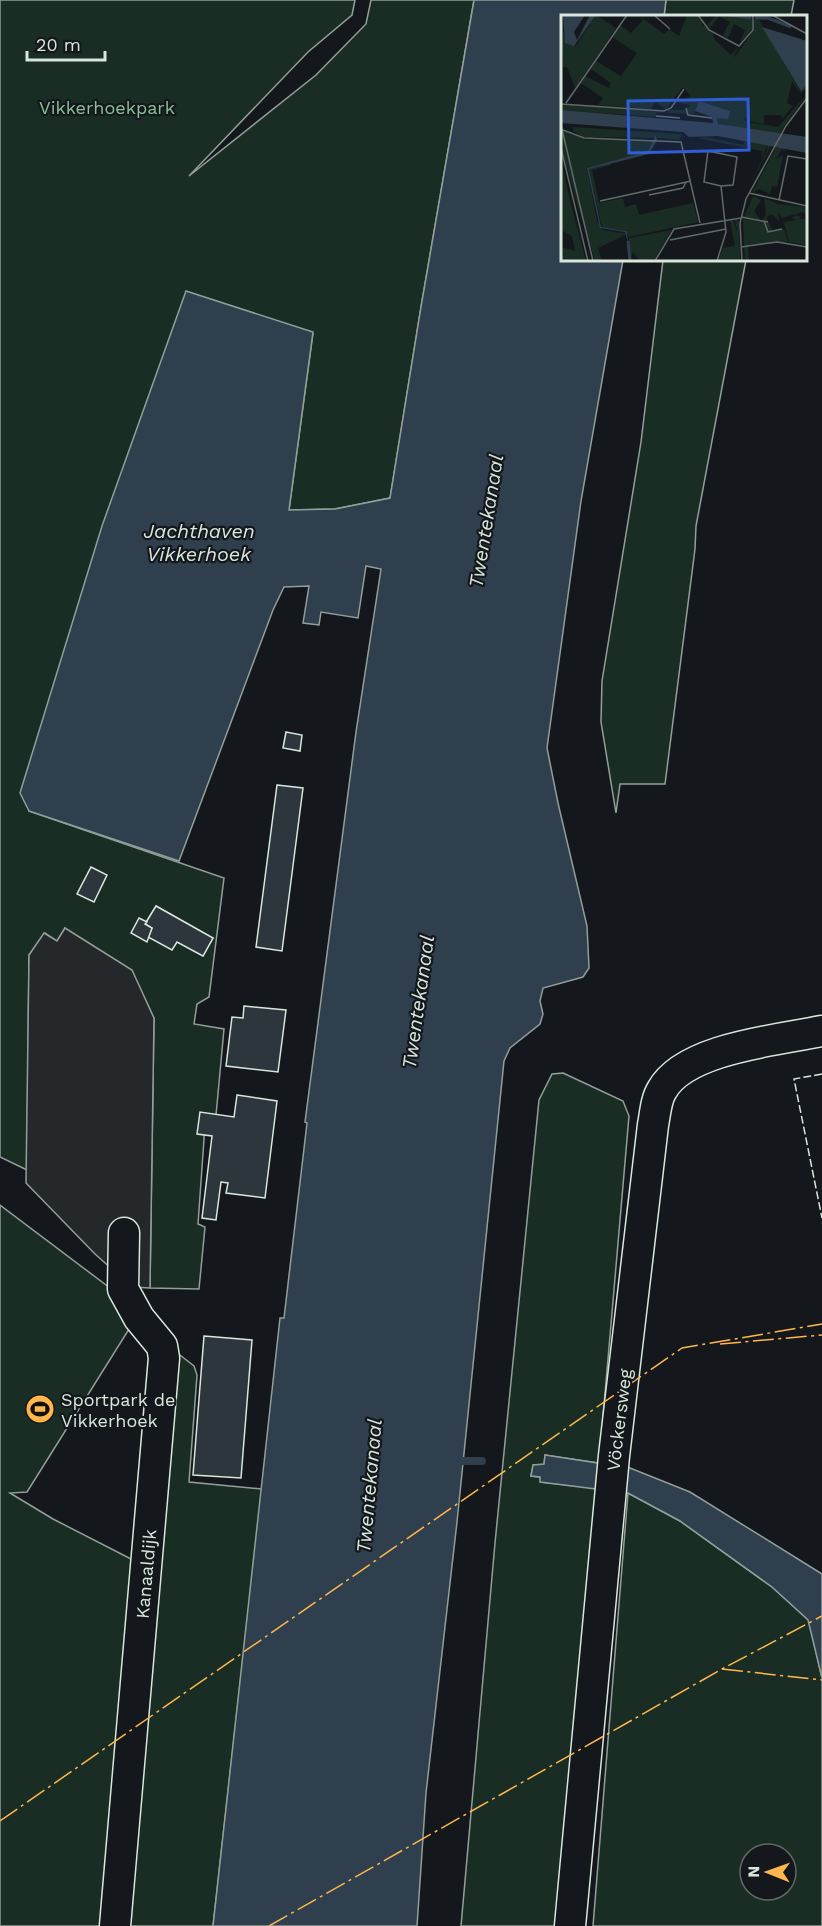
<svg xmlns="http://www.w3.org/2000/svg" width="822" height="1926" font-family="'Work Sans',sans-serif">
	<style>
		.green { fill: #1a2d24; stroke: #939e99; stroke-width: 1.5; fill-rule: evenodd }
		.parking { fill: #24282b; stroke: #939e99; stroke-width: 1.5 }
		.water { fill: #2f3f4d; stroke: #939e99; stroke-width: 1.5 }
		.lines { fill: none; stroke-linecap: round; stroke-linejoin: round }
		.stream { stroke: #2f3f4d; stroke-width: 8 }
		.building { fill: #2c363c; stroke: #d8e6dc; stroke-width: 1.5 }
		.minor-casing { stroke: #d8e6dc; stroke-width: 33 }
		.minor { stroke: #14181c; stroke-width: 30 }
		.fence { stroke: #d8e6dc; stroke-width: 1.5; stroke-dasharray: 8 3; stroke-linecap: butt }
		.power { stroke: #ffb74d; stroke-width: 1.5; stroke-dasharray: 21 4.5 3 4.5; stroke-linecap: butt }
		.labels { text-anchor: middle; dominant-baseline: central; stroke-width: 4.5; stroke-linejoin: round; paint-order: stroke }
		.park-label { font-size: 18px; fill: #8ac095; stroke: #14181c }
		.poi-label { font-size: 18px; fill: #d8e6dc; stroke: #14181c; text-anchor: start }
		.street-label { font-size: 18px; fill: #d8e6dc; stroke: #14181c }
		.water-label { font-size: 20px; font-style: italic; fill: #d8e6dc; stroke: #14181c }
		.inset-river { fill: none; stroke: #2f3f4d; stroke-width: 3 }
		.inset-road { fill: none; stroke: #626a69; stroke-width: 1.5 }
		.view { fill: #305dd8; fill-opacity: 0.15; stroke: #305dd8; stroke-width: 3 }
		.inset-edge { fill: none; stroke: #d8e6dc; stroke-width: 3 }
	</style>
	<rect width="100%" height="100%" fill="#14181c"/>
	<g class="green">
		<path d="M 0,0 L 355,0 L 352,15 L 308,52 L 189,176 L 316,75 L 366,24 L 371,0 L 474,0 L 421,307 L 390,498 L 335,509 L 289,510 L 313,333 L 29,811 L 224,878 L 209,997 L 197,1004 L 194,1024 L 224,1029 L 215,1126 L 205,1125 L 198,1224 L 205,1227 L 199,1289 L 150,1288 L 154,1018 L 65,928 L 57,941 L 45,933 L 29,955 L 27,1170 L 0,1157 ZM 156,906 L 213,938 L 203,956 L 145,924 Z"/>
		<path d="M 666,0 L 794,0 L 791,16 L 664,16 Z"/>
		<path d="M 663,260 L 746,260 L 696,526 L 695,549 L 665,784 L 620,784 L 616,813 L 601,722 L 602,681 L 641,442 Z"/>
		<path d="M 563,1073 L 623,1101 L 629,1116 L 599,1463 L 545,1455 L 544,1465 L 533,1465 L 531,1476 L 540,1477 L 541,1482 L 597,1488 L 557,1926 L 461,1926 L 495,1543 L 539,1100 L 552,1074 Z"/>
		<path d="M 0,1205 L 110,1288 L 131,1326 L 27,1492 L 10,1493 L 53,1519 L 133,1560 L 102,1926 L 0,1926 Z"/>
		<path d="M 176,1352 L 194,1366 L 197,1375 L 189,1482 L 262,1489 L 213,1926 L 127,1926 Z"/>
		<path d="M 628,1493 L 680,1521 L 772,1587 L 809,1620 L 822,1678 L 822,1926 L 593,1926 ZM 750,1854 L 786,1854 L 786,1890 L 750,1890 Z"/>
	</g>
	<path class="parking" d="M 65,928 L 132,970 L 154,1018 L 150,1288 L 132,1287 L 95,1254 L 26,1183 L 29,955 L 44,933 L 57,941 Z"/>
	<g class="water">
		<path d="M 474,0 L 666,0 L 664,16 L 562,16 L 562,260 L 623,260 L 581,501 L 547,748 L 558,803 L 587,926 L 589,968 L 583,977 L 543,988 L 540,1001 L 543,1014 L 540,1024 L 510,1048 L 504,1061 L 457,1522 L 426,1793 L 417,1926 L 213,1926 L 280,1318 L 284,1318 L 307,1123 L 305,1122 L 356,732 L 381,569 L 366,566 L 358,618 L 321,612 L 319,625 L 303,623 L 309,586 L 284,587 L 273,610 L 179,861 L 29,811 L 20,793 L 102,526 L 186,291 L 313,332 L 289,510 L 335,509 L 390,498 L 421,307 Z"/>
		<path d="M 545,1455 L 630,1468 L 690,1492 L 822,1574 L 822,1678 L 808,1620 L 772,1587 L 680,1521 L 628,1493 L 540,1482 L 540,1477 L 531,1476 L 533,1465 L 544,1464 Z"/>
	</g>
	<g class="lines">
		<path class="stream" d="M 462,1461 L 482,1461"/>
	</g>
	<g class="building">
		<path d="M 286,732 L 302,735 L 300,751 L 283,748 Z"/>
		<path d="M 277,785 L 303,788 L 282,951 L 256,947 Z"/>
		<path d="M 91,867 L 107,875 L 94,902 L 77,894 Z"/>
		<path d="M 156,906 L 213,938 L 203,956 L 177,942 L 172,950 L 148,937 L 152,928 L 145,924 Z"/>
		<path d="M 139,918 L 147,922 L 145,924 L 152,928 L 147,942 L 131,933 Z"/>
		<path d="M 244,1006 L 286,1010 L 278,1072 L 226,1066 L 232,1017 L 243,1018 Z"/>
		<path d="M 237,1095 L 277,1101 L 265,1198 L 226,1193 L 228,1183 L 221,1182 L 216,1220 L 202,1218 L 212,1136 L 197,1134 L 200,1112 L 234,1117 Z"/>
		<path d="M 204,1336 L 252,1340 L 241,1478 L 193,1475 Z"/>
	</g>
	<g class="lines">
		<g class="minor-casing">
			<g id="minor">
				<path d="M 115,1926 L 164,1358 L 162,1346 L 139,1318 L 123,1289 L 124,1233"/>
				<path d="M 570,1926 L 614,1456 L 653,1125 C 655,1115 656,1099 662,1090 C 685,1048 779,1040 822,1031"/>
			</g>
		</g>
		<use href="#minor" class="minor"/>
		<path class="fence" d="M 822,1074 L 794,1079 L 822,1218"/>
		<g class="power">
			<path d="M 720,1344 L 822,1335"/>
			<path d="M 722,1669 L 822,1680"/>
			<path d="M 0,1821 L 682,1348 L 822,1324"/>
			<path d="M 269,1926 L 722,1669 L 822,1616"/>
		</g>
	</g>
	<defs>
		<g id="stadium-disc" transform="scale(1.5)"><circle r="9.5" fill="#ffb74d" stroke="#14181c"/><path d="M0-5a6.5 5 0 1 0 0 10a6.5 5 0 1 0 0-10ZM-3.5-1.8h7v3.6h-7Z" fill="#111"/></g>
	</defs>
	<g fill-rule="evenodd">
		<use href="#stadium-disc" x="40" y="1409"/>
	</g>
	<g class="labels">
		<g class="park-label">
			<text x="107" y="107">Vikkerhoekpark</text>
		</g>
		<g class="poi-label">
			<text x="61" y="1399">Sportpark de<tspan x="61" dy="21">Vikkerhoek</tspan></text>
		</g>
		<g class="street-label">
			<text transform="translate(619 1420) rotate(-83)">Vöckersweg</text>
			<text transform="translate(146 1574) rotate(-85)">Kanaaldijk</text>
		</g>
		<g class="water-label">
			<text transform="translate(486 521) rotate(-81)">Twentekanaal</text>
			<text x="199" y="531">Jachthaven<tspan x="199" dy="23">Vikkerhoek</tspan></text>
			<text transform="translate(418 1002) rotate(-82)">Twentekanaal</text>
			<text transform="translate(369 1486) rotate(-85)">Twentekanaal</text>
		</g>
	</g>
	<g transform="translate(561 15)">
		<rect width="246" height="246" fill="#14181c"/>
		<path d="M 0,0 L 3,21 L 15,31 L 35,0 L 55,13 L 14,73 L 6,52 L 2,52 ZM 77,0 L 103,19 L 108,14 L 118,21 L 126,0 L 136,0 L 142,9 L 140,12 L 143,10 L 152,18 L 153,24 L 170,40 L 177,32 L 173,43 L 193,15 L 193,4 L 198,5 L 239,76 L 246,70 L 246,74 L 239,78 L 231,66 L 226,88 L 232,91 L 221,104 L 221,100 L 203,100 L 203,109 L 187,106 L 181,100 L 186,107 L 217,112 L 246,79 L 217,120 L 157,109 L 156,103 L 169,96 L 138,86 L 133,99 L 107,98 L 107,95 L 124,95 L 129,90 L 114,87 L 130,81 L 122,72 L 105,94 L 94,87 L 90,94 L 37,90 L 42,83 L 20,68 L 24,61 L 48,73 L 50,68 L 30,54 L 35,46 L 60,61 L 76,38 L 51,22 L 59,10 L 70,18 L 82,5 ZM 156,0 L 191,1 L 191,14 L 178,29 L 184,15 L 173,9 L 167,23 L 162,20 L 169,7 L 158,1 L 149,13 L 146,10 ZM 0,89 L 103,97 L 95,98 L 95,102 L 0,95 ZM 12,112 L 119,119 L 121,120 L 118,125 L 97,123 L 95,120 L 95,123 L 22,122 L 12,116 ZM 0,115 L 25,125 L 95,125 L 87,136 L 26,153 L 36,206 L 42,215 L 66,219 L 37,233 L 41,246 L 34,246 L 15,185 L 0,131 ZM 145,122 L 182,130 L 185,125 L 222,131 L 225,137 L 221,134 L 215,144 L 222,140 L 216,172 L 211,171 L 209,179 L 198,174 L 191,178 L 215,132 L 210,131 L 187,173 L 206,135 L 207,129 L 200,144 L 201,136 L 137,123 ZM 0,146 L 12,197 L 25,246 L 0,246 L 0,232 L 14,236 L 11,221 L 0,215 ZM 50,147 L 50,150 L 31,155 L 38,188 L 62,183 L 64,192 L 75,189 L 78,200 L 132,188 L 137,207 L 68,222 L 64,215 L 41,213 L 28,154 ZM 192,181 L 200,185 L 193,196 L 199,205 L 183,202 ZM 203,183 L 217,189 L 246,192 L 246,201 L 242,197 L 221,203 L 217,196 L 218,206 L 211,199 L 205,202 L 212,216 L 223,214 L 227,227 L 187,230 L 188,246 L 184,246 L 182,204 L 201,206 L 205,199 ZM 235,200 L 240,202 L 238,204 L 246,204 L 246,230 L 228,227 L 223,207 L 235,205 L 231,203 ZM 169,205 L 172,205 L 177,219 L 174,205 L 178,206 L 179,246 L 157,246 L 162,233 L 174,231 ZM 110,215 L 93,246 L 79,246 L 72,237 L 69,246 L 68,223 Z" fill="#1a2d24"/>
		<path d="M 2,0 L 24,0 L 13,17 L 16,25 L 29,0 L 35,0 L 13,31 L 4,28 ZM 201,12 L 246,26 L 246,70 L 240,76 ZM 138,86 L 169,96 L 167,104 L 156,103 L 157,109 L 246,122 L 246,138 L 157,121 L 128,122 L 122,117 L 0,108 L 0,95 L 152,108 L 151,102 L 134,96 ZM 95,120 L 96,125 L 88,139 L 28,154 L 40,212 L 66,216 L 67,228 L 64,217 L 39,213 L 26,153 L 87,136 Z" fill="#2f3f4d"/>
		<path class="inset-river" d="M 169,0 L 190,3M 194,3 L 207,3 L 230,12M 67,226 L 69,246"/>
		<path class="inset-road" d="M 93,0 L 109,14M 137,0 L 148,15 L 178,31 L 192,15 L 192,0M 211,0 L 246,19M 5,88 L 66,0M 0,89 L 103,96 L 110,93 L 123,74M 125,93 L 127,100 L 151,103M 95,101 L 119,103M 0,110 L 32,246M 2,115 L 23,123 L 120,127 L 139,208M 0,133 L 27,246M 188,178 L 246,191M 88,180 L 122,173 L 125,167M 218,185 L 227,141 L 246,144M 39,186 L 130,166M 180,202 L 207,207M 203,206 L 207,217 L 221,214M 109,225 L 165,214M 180,232 L 216,227 L 246,232M 94,246 L 113,214 L 180,203M 156,246 L 165,217 L 160,171 L 172,170 L 176,142 L 147,136 L 143,167 L 160,171M 181,246 L 179,208 L 185,184 L 225,111 L 246,83"/>
		<path class="view" d="M 187,84 L 188,135 L 68,138 L 67,86 Z"/>
		<rect width="246" height="246" class="inset-edge"/>
	</g>
	<g transform="translate(768 1872) rotate(271)"><circle r="28" fill="#14181c" stroke="#626a69" stroke-width="1.5"/>
	<path d="M0-4.5L10 22L0 15L-10 22Z" fill="#ffb74d"/>
	<text y="-9" font-size="16" font-weight="bold" text-anchor="middle" fill="#d8e6dc">N</text>
	</g>
	<path d="M27 51v9h78v-9" fill="none" stroke="#d8e6dc" stroke-width="3"/>
	<text x="36" y="51" font-size="18" fill="#d8e6dc" stroke="#14181c" stroke-width="4.5" paint-order="stroke">20 m</text>
</svg>
